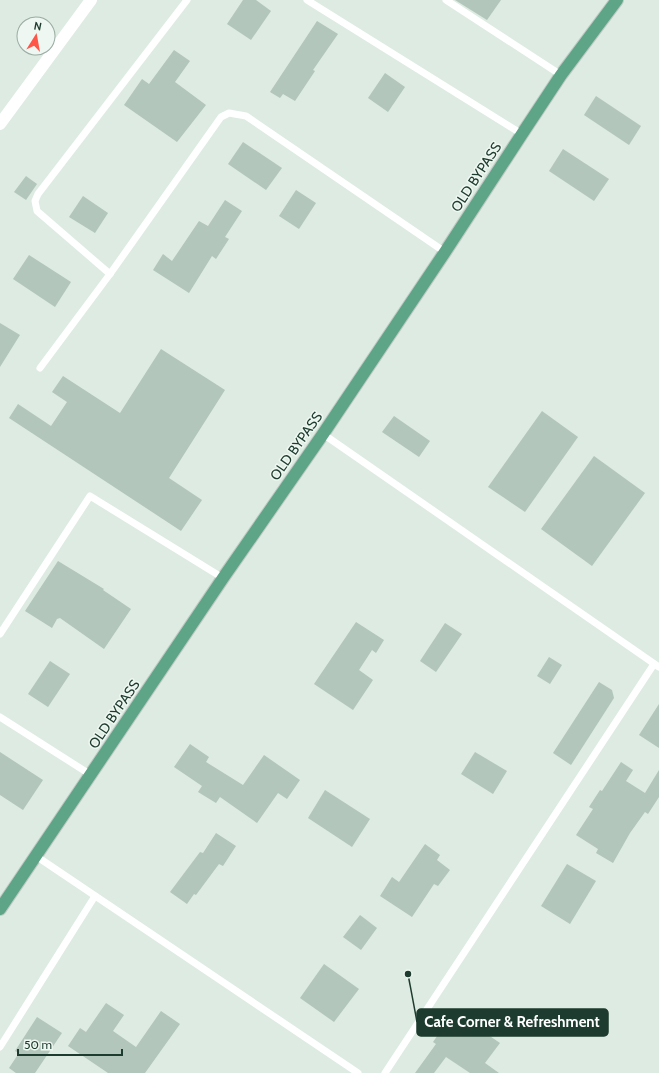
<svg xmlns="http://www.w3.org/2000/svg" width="659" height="1073" font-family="Cabin,sans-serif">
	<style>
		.building { fill: #b2c6bb }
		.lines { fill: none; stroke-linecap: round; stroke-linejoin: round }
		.primary-casing { stroke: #c0c8c4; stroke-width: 14 }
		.lane { stroke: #fff; stroke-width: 7 }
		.street { stroke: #fff; stroke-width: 12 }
		.primary { stroke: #5da586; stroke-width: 12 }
		.labels { text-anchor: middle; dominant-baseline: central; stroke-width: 3; stroke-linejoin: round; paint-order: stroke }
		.street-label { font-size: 14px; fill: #1d3b2e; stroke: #eef7f1 }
		.leader { fill: none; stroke: #1d3b2e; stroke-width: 1.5 }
		.callout-dot { fill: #1d3b2e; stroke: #eef7f1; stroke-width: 1.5 }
		.callout { fill: #1d3b2e; stroke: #1d3b2e; stroke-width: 1.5 }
		.callout-label { font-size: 15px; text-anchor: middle; font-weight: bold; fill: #fff }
	</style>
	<rect width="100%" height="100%" fill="#ddebe2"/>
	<g class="building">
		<path d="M 243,0 L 256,0 L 271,11 L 251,40 L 227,24 Z"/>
		<path d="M 455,0 L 501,0 L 487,20 Z"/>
		<path d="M 317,21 L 338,34 L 313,70 L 315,71 L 295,101 L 283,94 L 280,98 L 270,92 Z"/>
		<path d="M 174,50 L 190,61 L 175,82 L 206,105 L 177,142 L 124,105 L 142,79 L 149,84 Z"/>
		<path d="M 385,73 L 405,87 L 388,112 L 368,98 Z"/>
		<path d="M 596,96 L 641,126 L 629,145 L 584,115 Z"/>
		<path d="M 243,142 L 282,168 L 266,190 L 228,164 Z"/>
		<path d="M 563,149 L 609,179 L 594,201 L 549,171 Z"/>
		<path d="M 26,176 L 37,184 L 26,200 L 14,192 Z"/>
		<path d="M 296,190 L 316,203 L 299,229 L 279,216 Z"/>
		<path d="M 83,196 L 108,213 L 95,233 L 69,217 Z"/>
		<path d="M 225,200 L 242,211 L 225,237 L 229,239 L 216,259 L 212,256 L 189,293 L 153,270 L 163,254 L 172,261 L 199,221 L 208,226 Z"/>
		<path d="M 29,255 L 71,282 L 55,307 L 13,279 Z"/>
		<path d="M 0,323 L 20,335 L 0,367 Z"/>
		<path d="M 161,349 L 225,390 L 169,478 L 202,500 L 181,531 L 9,418 L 18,404 L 51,426 L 67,402 L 52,392 L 63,376 L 120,413 Z"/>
		<path d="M 542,411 L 578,437 L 525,512 L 488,487 Z"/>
		<path d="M 394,416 L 430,441 L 419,457 L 382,432 Z"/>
		<path d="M 594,456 L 645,493 L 592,566 L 541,529 Z"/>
		<path d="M 58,561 L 104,589 L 103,590 L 131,609 L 104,649 L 60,618 L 57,619 L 52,628 L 25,611 Z"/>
		<path d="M 356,622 L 384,640 L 376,653 L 372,650 L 359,670 L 373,680 L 353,710 L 314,684 Z"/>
		<path d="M 445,623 L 462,634 L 436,672 L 420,661 Z"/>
		<path d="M 549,657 L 562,665 L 550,684 L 537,676 Z"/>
		<path d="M 50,661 L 70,674 L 48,707 L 28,694 Z"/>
		<path d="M 599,682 L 612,690 L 614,698 L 571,765 L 553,753 Z"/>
		<path d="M 659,704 L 659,748 L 639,735 Z"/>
		<path d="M 190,744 L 209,757 L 206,762 L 243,785 L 264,755 L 300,780 L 287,799 L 278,793 L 257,823 L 220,797 L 216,803 L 198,792 L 202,786 L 174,767 Z"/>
		<path d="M 0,752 L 43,780 L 23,810 L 0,795 Z"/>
		<path d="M 475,752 L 507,771 L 493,794 L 461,774 Z"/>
		<path d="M 621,762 L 633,770 L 626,781 L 645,793 L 659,770 L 659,797 L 648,814 L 645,812 L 630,833 L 613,863 L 596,853 L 598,849 L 576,835 L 593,809 L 589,807 L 600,790 L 602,791 Z"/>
		<path d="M 325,790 L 370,819 L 352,847 L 308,818 Z"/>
		<path d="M 216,833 L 236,846 L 223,866 L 219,864 L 196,895 L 194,894 L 187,904 L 170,892 L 200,852 L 203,853 Z"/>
		<path d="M 425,844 L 440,855 L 437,860 L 450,870 L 438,886 L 434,884 L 412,917 L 380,896 L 392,877 L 399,882 Z"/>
		<path d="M 567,864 L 596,881 L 570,924 L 541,906 Z"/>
		<path d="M 360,915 L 377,928 L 361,950 L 343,937 Z"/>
		<path d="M 324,964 L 359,989 L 334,1022 L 300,998 Z"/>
		<path d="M 106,1003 L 124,1015 L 113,1031 L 136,1047 L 161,1011 L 180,1024 L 145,1073 L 108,1073 L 68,1046 L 80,1028 L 86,1032 Z"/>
		<path d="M 454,1012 L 500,1043 L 485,1063 L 499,1073 L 470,1073 L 446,1057 L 434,1073 L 415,1073 L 436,1044 L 433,1042 Z"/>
		<path d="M 37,1017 L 62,1033 L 35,1073 L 16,1073 L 9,1068 L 19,1053 L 15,1051 Z"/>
	</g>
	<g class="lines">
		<g class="primary-casing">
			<path id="primary" d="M 0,909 L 223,578 L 323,434 L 445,252 L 522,134 L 561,75 L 617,0"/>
		</g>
		<g class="lane">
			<path d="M 307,0 L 522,134"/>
			<path d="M 446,0 L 561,75"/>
			<path d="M 110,274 L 37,211 L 35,201 L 38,194 L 187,0"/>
			<path d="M 40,368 L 110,274 L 221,117 L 229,113 L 246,116 L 445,252"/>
			<path d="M 323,434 L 659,667"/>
			<path d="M 0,634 L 90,496 L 223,578"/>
			<path d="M 0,717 L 91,775"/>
			<path d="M 36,856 L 358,1073"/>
			<path d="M 0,1047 L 95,896"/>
			<path d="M 385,1073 L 654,664"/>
		</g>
		<path class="street" d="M 0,124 L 91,0"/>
		<use href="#primary" class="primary"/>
	</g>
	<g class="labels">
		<g class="street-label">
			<text transform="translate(476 177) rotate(-57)">OLD BYPASS</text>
			<text transform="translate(296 446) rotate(-55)">OLD BYPASS</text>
			<text transform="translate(114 714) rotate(-56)">OLD BYPASS</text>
		</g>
	</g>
	<path class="leader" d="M408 974L417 1022"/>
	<circle class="callout-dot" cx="408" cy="974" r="4"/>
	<rect class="callout" x="417" y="1009" width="191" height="27" rx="4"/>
	<g class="callout-label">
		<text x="512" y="1027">Cafe Corner &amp; Refreshment</text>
	</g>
	<g transform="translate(36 36) rotate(11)"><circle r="19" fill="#eef7f1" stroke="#9aaca3"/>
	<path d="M0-3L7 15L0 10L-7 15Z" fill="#ff5647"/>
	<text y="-6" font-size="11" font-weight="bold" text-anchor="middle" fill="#1d3b2e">N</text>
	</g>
	<path d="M18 1049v6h104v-6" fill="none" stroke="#1d3b2e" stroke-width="2"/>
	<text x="24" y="1049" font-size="12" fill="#1d3b2e" stroke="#eef7f1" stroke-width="3" paint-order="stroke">50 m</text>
</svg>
